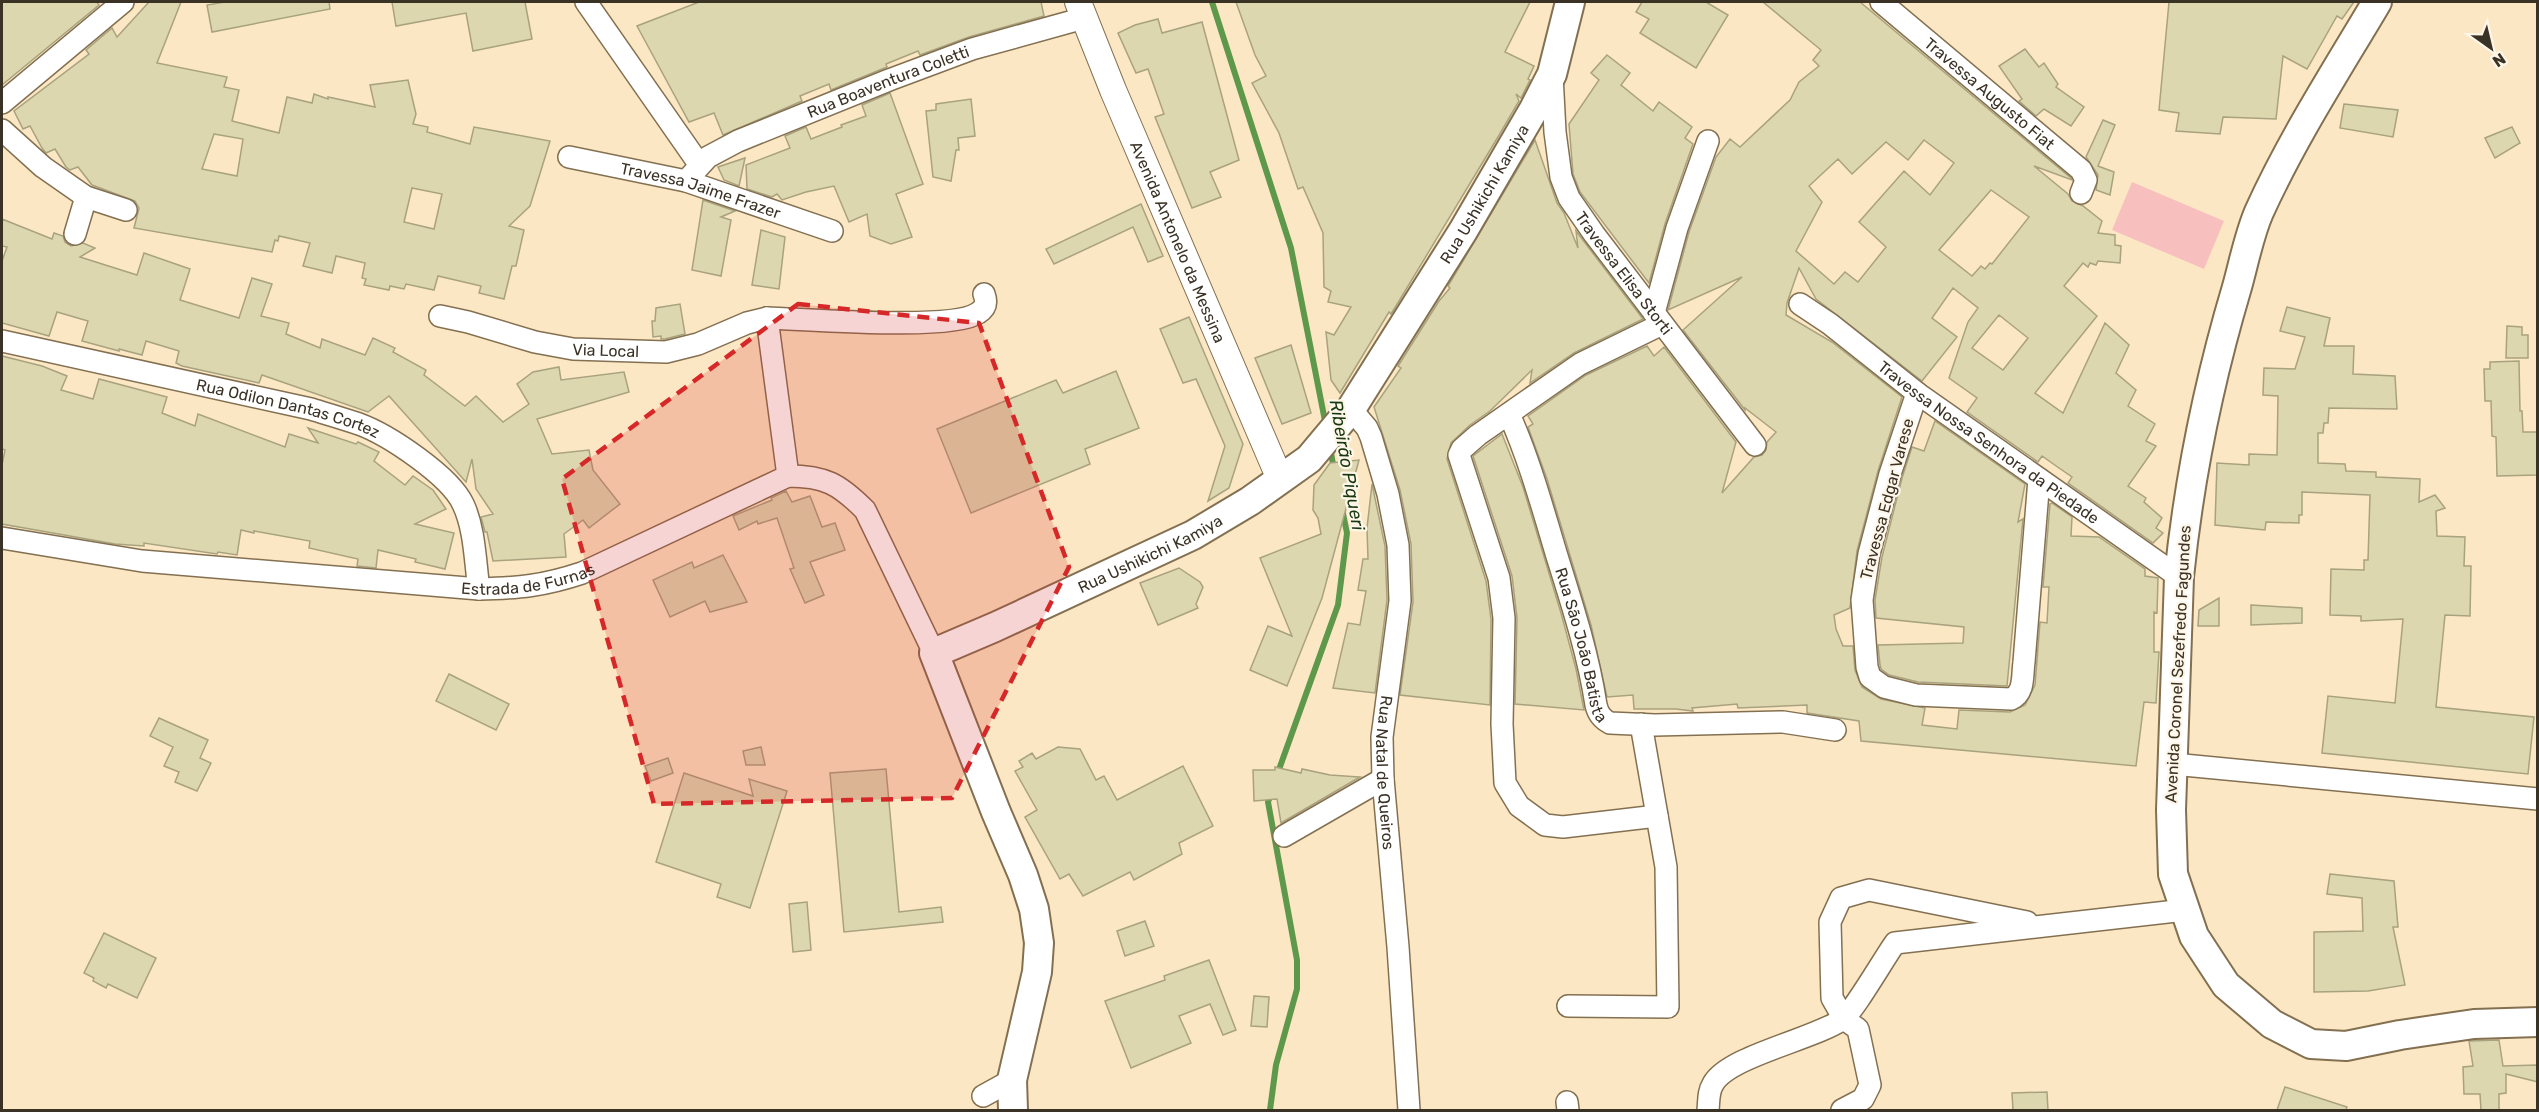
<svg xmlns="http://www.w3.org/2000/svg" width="2539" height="1112" font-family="Rubik,sans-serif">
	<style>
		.green { fill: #f7c0bf }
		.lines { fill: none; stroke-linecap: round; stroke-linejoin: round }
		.stream { stroke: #5e984a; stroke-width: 6 }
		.building { fill: #ddd7b0; stroke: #a8a27e; stroke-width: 1.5; fill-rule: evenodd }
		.minor-casing { stroke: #837051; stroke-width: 24 }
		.tertiary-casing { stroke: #837051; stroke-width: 28 }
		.secondary-casing { stroke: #837051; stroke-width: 32 }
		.minor { stroke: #fff; stroke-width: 21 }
		.tertiary { stroke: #fff; stroke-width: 26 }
		.secondary { stroke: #fff; stroke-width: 28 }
		.marked { fill: #d62828; fill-opacity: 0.2; stroke: #d62828; stroke-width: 4.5; stroke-dasharray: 12 8; stroke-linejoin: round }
		.labels { text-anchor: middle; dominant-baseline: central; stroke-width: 4.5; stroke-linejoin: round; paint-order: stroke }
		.street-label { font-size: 16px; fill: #3a3225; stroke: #fef6e8 }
		.water-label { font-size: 18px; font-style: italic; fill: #183910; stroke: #fef6e8 }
	</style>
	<rect width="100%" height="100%" fill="#fce7c4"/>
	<path class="green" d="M 2132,182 L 2224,221 L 2204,269 L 2112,230 Z"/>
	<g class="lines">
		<g class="stream">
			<path d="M 1212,2 L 1291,248 L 1326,426"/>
			<path d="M 1330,447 L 1334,470"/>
			<path d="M 1277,775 L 1338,605 L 1347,533 L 1342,509"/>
			<path d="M 1270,1110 L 1276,1065 L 1297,989 L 1297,960 L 1268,802 L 1271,794"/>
		</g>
	</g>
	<g class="building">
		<path d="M 2,2 L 97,2 L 99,5 L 2,85 Z"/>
		<path d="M 149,2 L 181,2 L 157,63 L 227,77 L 224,87 L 239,90 L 232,121 L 279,133 L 287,97 L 312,103 L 314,94 L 328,99 L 328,97 L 375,107 L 370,85 L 408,80 L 416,114 L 413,124 L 428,127 L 427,132 L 470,144 L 474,127 L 550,141 L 530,206 L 509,226 L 524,230 L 516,266 L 512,266 L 504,299 L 479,293 L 481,286 L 438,276 L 434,290 L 406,284 L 404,289 L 390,286 L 389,290 L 364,285 L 366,279 L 362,278 L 365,263 L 336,256 L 332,273 L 303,266 L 310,243 L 279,236 L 278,241 L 275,240 L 272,252 L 134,228 L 139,208 L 135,201 L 92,185 L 78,167 L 70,170 L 66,167 L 55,149 L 46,153 L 42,148 L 30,126 L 23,129 L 14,111 L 89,54 L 86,50 L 112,28 L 117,37 ZM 214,134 L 243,139 L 237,176 L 202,169 ZM 412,188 L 442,194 L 434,229 L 404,222 Z"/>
		<path d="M 225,2 L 329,2 L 330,9 L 212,32 L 207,5 Z"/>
		<path d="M 392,2 L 525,2 L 532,39 L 473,51 L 466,13 L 396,26 Z"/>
		<path d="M 699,2 L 1041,2 L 1044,16 L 969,37 L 920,55 L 918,51 L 886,64 L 887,67 L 831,90 L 829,84 L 800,96 L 802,101 L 723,135 L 714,113 L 689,122 L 637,26 Z"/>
		<path d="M 1236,2 L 1530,2 L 1505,52 L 1534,66 L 1528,79 L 1530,80 L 1521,98 L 1516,94 L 1519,101 L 1498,137 L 1396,306 L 1391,314 L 1389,312 L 1340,393 L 1331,380 L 1326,332 L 1334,335 L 1351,307 L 1328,302 L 1331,291 L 1324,287 L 1323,233 L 1303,187 L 1298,189 L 1279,133 L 1252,83 L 1266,76 L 1255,55 Z"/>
		<path d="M 1642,2 L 1706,2 L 1728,15 L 1696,68 L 1640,33 L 1649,19 L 1636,12 Z"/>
		<path d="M 1763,2 L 1860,2 L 2071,178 L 2072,180 L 2034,166 L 2068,194 L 2072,201 L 2083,206 L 2102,221 L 2098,233 L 2115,235 L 2115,245 L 2121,246 L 2120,263 L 2098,261 L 2096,265 L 2090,263 L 2088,267 L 2083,263 L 2064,286 L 2097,316 L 2035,393 L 2063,413 L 2105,323 L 2129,345 L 2116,373 L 2136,390 L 2128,406 L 2155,424 L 2146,441 L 2156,446 L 2128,486 L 2146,498 L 2144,502 L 2162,518 L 2156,528 L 2163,533 L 2153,543 L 2068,483 L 2072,477 L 2059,468 L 2042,456 L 2038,462 L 1967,412 L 1977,398 L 1949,378 L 1968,322 L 1978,308 L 1953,288 L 1932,318 L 1957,337 L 1922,381 L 1816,299 L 1799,268 L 1787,303 L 1786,315 L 1832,342 L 1902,397 L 1878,471 L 1857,551 L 1850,608 L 1834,615 L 1836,629 L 1843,646 L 1853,646 L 1855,670 L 1862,687 L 1881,699 L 1925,708 L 1922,725 L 1957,729 L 1959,710 L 2010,712 L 2025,705 L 2035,685 L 2040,622 L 2047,623 L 2049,587 L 2043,587 L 2050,504 L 2052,503 L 2072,517 L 2071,536 L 2099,537 L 2145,569 L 2145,576 L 2158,578 L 2157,613 L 2154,612 L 2154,652 L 2159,652 L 2156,703 L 2144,702 L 2136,766 L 1861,741 L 1859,721 L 1807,713 L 1807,705 L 1738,708 L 1737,704 L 1692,708 L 1693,711 L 1676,709 L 1634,709 L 1633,695 L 1607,697 L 1591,625 L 1547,479 L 1528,427 L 1533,424 L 1528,416 L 1586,375 L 1647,346 L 1654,356 L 1664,347 L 1736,442 L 1722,493 L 1754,457 L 1762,455 L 1766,450 L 1767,442 L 1776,432 L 1745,408 L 1745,410 L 1683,330 L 1742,277 L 1668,310 L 1689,232 L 1716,157 L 1730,139 L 1740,147 L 1790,100 L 1799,82 L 1819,66 L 1813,60 L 1821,50 ZM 1924,140 L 1954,163 L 1930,195 L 1904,171 L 1859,222 L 1886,247 L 1858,282 L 1845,272 L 1834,284 L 1796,251 L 1822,202 L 1809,186 L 1838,159 L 1852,174 L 1886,142 L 1908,160 ZM 1991,190 L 2029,217 L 1992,264 L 1990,263 L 1985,269 L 1981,266 L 1972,276 L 1939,250 ZM 1999,315 L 2028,338 L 2003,370 L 1972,348 Z"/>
		<path d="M 2169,2 L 2354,2 L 2342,19 L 2337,16 L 2307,69 L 2283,56 L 2276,119 L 2223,117 L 2220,134 L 2176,131 L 2179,113 L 2159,110 Z"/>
		<path d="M 1158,19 L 1162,33 L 1202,22 L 1239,160 L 1210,172 L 1221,197 L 1192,208 L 1155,117 L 1164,114 L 1148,69 L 1136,73 L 1118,33 L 1135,25 Z"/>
		<path d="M 2025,49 L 2039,67 L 2044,63 L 2058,84 L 2056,87 L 2084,107 L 2071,126 L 2044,109 L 2036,116 L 2019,101 L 2022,99 L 1999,66 Z"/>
		<path d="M 1607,55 L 1630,73 L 1621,85 L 1653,111 L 1659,102 L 1692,127 L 1685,138 L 1693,144 L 1665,224 L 1649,283 L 1580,192 L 1573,174 L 1569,124 L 1599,80 L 1591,73 Z"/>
		<path d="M 890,93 L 923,184 L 896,194 L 912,237 L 891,244 L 870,236 L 867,214 L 849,222 L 834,186 L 806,192 L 782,200 L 777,194 L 772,197 L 747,189 L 746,165 L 790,148 L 785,136 L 806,127 L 811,139 L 842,127 L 841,125 L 866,116 L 862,105 Z"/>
		<path d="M 971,99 L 975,136 L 958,138 L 959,150 L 956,150 L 951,181 L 933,177 L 926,111 L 936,110 L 936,104 Z"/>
		<path d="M 2344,104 L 2398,110 L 2393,137 L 2340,128 Z"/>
		<path d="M 2103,120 L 2115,125 L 2098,166 L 2114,172 L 2110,195 L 2096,190 L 2098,175 L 2086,157 Z"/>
		<path d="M 2512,127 L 2520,143 L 2495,158 L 2485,138 Z"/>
		<path d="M 1535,140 L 1557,203 L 1564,213 L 1578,248 L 1576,231 L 1643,319 L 1574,353 L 1530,383 L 1532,370 L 1490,411 L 1470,425 L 1451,443 L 1447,459 L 1486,581 L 1491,619 L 1490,705 L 1400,695 L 1413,602 L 1411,544 L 1400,490 L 1374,407 L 1401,368 L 1398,366 L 1439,301 L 1450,288 L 1448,286 Z"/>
		<path d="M 745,158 L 739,186 L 724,180 L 718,167 Z"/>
		<path d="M 703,200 L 735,211 L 721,217 L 731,220 L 721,276 L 692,270 Z"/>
		<path d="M 1141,204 L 1163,256 L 1148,262 L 1133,227 L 1054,264 L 1046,249 Z"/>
		<path d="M 2,219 L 52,239 L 54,233 L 63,236 L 65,242 L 71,246 L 83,243 L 95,248 L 80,257 L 137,275 L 144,253 L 190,269 L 180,300 L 239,318 L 252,278 L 272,284 L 261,316 L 289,323 L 286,334 L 320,348 L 322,339 L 365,355 L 373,338 L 395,348 L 393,352 L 426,370 L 424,375 L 465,406 L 476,396 L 503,422 L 529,404 L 517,384 L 533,372 L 559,367 L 561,380 L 624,372 L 629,392 L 537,419 L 552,454 L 589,450 L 593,470 L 620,504 L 589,528 L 583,520 L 564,534 L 566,557 L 493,561 L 487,532 L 485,532 L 481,517 L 493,514 L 476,489 L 472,459 L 466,482 L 389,396 L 368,412 L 262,375 L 259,383 L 182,366 L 176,363 L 179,351 L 146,341 L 142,355 L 119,349 L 119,351 L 82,341 L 88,321 L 57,312 L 49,336 L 2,323 L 2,261 L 7,247 L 2,246 Z"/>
		<path d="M 761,230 L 785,237 L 779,289 L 752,285 Z"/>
		<path d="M 680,304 L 685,334 L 665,339 L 661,339 L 661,336 L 653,337 L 652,321 L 655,321 L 656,308 Z"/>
		<path d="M 2287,307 L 2330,318 L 2324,346 L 2354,346 L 2353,374 L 2395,376 L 2397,409 L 2329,408 L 2328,423 L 2324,423 L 2323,433 L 2318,433 L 2318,463 L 2345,464 L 2346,471 L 2376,472 L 2376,477 L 2420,479 L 2419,502 L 2435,495 L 2445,508 L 2436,511 L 2437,536 L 2465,537 L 2464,566 L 2471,566 L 2470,616 L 2445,615 L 2436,707 L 2534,717 L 2528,774 L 2322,753 L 2328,696 L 2395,703 L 2403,619 L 2361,621 L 2361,616 L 2330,615 L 2331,569 L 2364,570 L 2364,560 L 2368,560 L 2370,495 L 2302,492 L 2302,515 L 2299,515 L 2299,523 L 2266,522 L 2265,530 L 2215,525 L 2217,463 L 2249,465 L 2249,454 L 2277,455 L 2278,396 L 2263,395 L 2264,368 L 2295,369 L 2305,337 L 2280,331 Z"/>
		<path d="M 1189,317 L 1243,444 L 1229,488 L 1208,501 L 1225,446 L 1196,379 L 1183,383 L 1160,329 Z"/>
		<path d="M 2507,326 L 2522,327 L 2522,335 L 2528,335 L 2528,358 L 2506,358 Z"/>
		<path d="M 1291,345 L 1311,413 L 1282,424 L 1255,358 Z"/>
		<path d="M 2,356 L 42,366 L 67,376 L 61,390 L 93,399 L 99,379 L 167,397 L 162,413 L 195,426 L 198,414 L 285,447 L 289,434 L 318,443 L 308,428 L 356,444 L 358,442 L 379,452 L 374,461 L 405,485 L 413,476 L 433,490 L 446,509 L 415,524 L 454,533 L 445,569 L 415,562 L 416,559 L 378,550 L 376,568 L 357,566 L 358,559 L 309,548 L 310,541 L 254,531 L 254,533 L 241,530 L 237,555 L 218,552 L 217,554 L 144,543 L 144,546 L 115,544 L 2,524 L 2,465 L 5,450 L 2,449 Z"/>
		<path d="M 2519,361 L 2520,411 L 2522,411 L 2523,432 L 2538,432 L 2538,475 L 2497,476 L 2496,437 L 2492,436 L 2491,401 L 2485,401 L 2484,369 L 2490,369 L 2490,362 Z"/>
		<path d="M 1116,371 L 1139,428 L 1085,449 L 1090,464 L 971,513 L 937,429 L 1056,380 L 1063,393 Z"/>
		<path d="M 1935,421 L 2025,484 L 2018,522 L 2023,519 L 2007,686 L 1918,682 L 1889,675 L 1881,669 L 1880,665 L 1878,645 L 1963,643 L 1964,627 L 1876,618 L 1875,600 L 1882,557 L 1902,478 L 1912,447 L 1924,451 Z"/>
		<path d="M 1502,434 L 1523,487 L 1561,613 L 1576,669 L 1584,710 L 1515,704 L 1517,618 L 1512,576 L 1473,456 Z"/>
		<path d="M 1359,460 L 1322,598 L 1287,686 L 1250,670 L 1268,626 L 1292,636 L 1260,558 L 1321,534 L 1318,518 L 1313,510 L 1314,485 L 1330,463 Z"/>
		<path d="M 1372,484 L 1385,546 L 1387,600 L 1375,693 L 1333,688 L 1348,623 L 1360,625 L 1366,591 L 1358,590 L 1363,559 L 1368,559 L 1367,528 Z"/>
		<path d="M 786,491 L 792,502 L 810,496 L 822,527 L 835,523 L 845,550 L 810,562 L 824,595 L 805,603 L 790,569 L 794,568 L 777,518 L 758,524 L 757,521 L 739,530 L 733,516 L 772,500 L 771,498 Z"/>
		<path d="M 723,555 L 747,602 L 710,612 L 705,601 L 670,617 L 653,580 L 692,562 L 694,568 Z"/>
		<path d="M 1179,568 L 1200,582 L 1203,587 L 1196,604 L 1198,608 L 1158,625 L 1140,583 Z"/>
		<path d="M 2219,598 L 2219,626 L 2198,626 L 2199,610 Z"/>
		<path d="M 2251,605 L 2302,608 L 2302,623 L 2251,625 Z"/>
		<path d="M 449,674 L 509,704 L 496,730 L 436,701 Z"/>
		<path d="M 159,718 L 208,740 L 200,758 L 211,763 L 197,791 L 175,782 L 179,772 L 164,766 L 173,747 L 150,736 Z"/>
		<path d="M 761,747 L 765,765 L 746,765 L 743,751 Z"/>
		<path d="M 1058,747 L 1080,749 L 1096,780 L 1104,776 L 1117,800 L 1183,766 L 1213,826 L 1179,843 L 1182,854 L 1134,880 L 1130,872 L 1083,896 L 1069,874 L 1060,879 L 1025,817 L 1037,810 L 1015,771 L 1023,767 L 1019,761 L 1032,753 L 1036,759 Z"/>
		<path d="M 668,758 L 673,773 L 651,781 L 645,766 Z"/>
		<path d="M 1275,767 L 1301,773 L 1302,769 L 1330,775 L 1360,777 L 1281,823 L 1277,799 L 1254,801 L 1253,770 L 1275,770 Z"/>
		<path d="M 886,769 L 899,912 L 941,907 L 943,922 L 844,932 L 830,773 Z"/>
		<path d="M 684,773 L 753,796 L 749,779 L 787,791 L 750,908 L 717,897 L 721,884 L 656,862 Z"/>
		<path d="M 2330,874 L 2394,881 L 2398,927 L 2393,927 L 2405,985 L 2368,991 L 2314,992 L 2314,932 L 2363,931 L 2362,898 L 2327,894 Z"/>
		<path d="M 807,902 L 811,950 L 793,952 L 789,904 Z"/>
		<path d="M 1145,921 L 1154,946 L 1125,956 L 1117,931 Z"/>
		<path d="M 104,933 L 156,958 L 137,998 L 108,984 L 106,988 L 93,981 L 94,978 L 84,973 Z"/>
		<path d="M 1209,960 L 1236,1030 L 1223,1035 L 1210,1004 L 1179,1016 L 1191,1043 L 1131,1068 L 1105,1001 L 1165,980 L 1164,976 Z"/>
		<path d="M 1254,996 L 1269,997 L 1267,1027 L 1251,1026 Z"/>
		<path d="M 2499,1040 L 2503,1066 L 2538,1065 L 2538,1082 L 2506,1074 L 2506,1093 L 2499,1094 L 2499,1110 L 2481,1110 L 2480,1094 L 2464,1094 L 2463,1067 L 2473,1066 L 2469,1041 Z"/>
		<path d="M 2285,1087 L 2347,1107 L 2346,1110 L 2277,1110 Z"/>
		<path d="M 2047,1092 L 2048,1110 L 2013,1110 L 2012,1093 Z"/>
	</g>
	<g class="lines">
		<g class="minor-casing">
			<g id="minor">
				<path d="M 586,2 L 699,164"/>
				<path id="s1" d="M 1881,2 L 2081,170 L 2086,180 L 2081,193"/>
				<path id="s2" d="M 1552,75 L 1555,132 L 1561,177 L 1569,198 L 1594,234 L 1755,445"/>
				<path d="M 2,103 L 123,2"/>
				<path d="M 2,130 L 43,167 L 86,197 L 126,210"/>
				<path id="s3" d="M 569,157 L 686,181 L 832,231"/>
				<path id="s4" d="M 686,181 L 708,157 L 738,141 L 889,80 L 972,49 L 1084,18"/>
				<path d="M 75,234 L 86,197"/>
				<path id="s5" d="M 1800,304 L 1830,324 L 1917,393 L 2179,577"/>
				<path d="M 1654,313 L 1677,228 L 1708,141"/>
				<path id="s6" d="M 440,316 L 468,322 L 535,342 L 573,349 L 666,352 L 698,344 L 747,323 L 767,318 C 807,319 952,331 978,313 C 986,308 987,302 984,294"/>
				<path d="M 767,318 L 788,476"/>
				<path id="s7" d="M 2,341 L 311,409 C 327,414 344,419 359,424 C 389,435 450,476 463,504 C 475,529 475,562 479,589"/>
				<path d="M 1917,393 L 1890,474 L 1869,554 L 1862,600 L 1867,667 L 1870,677 L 1884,687 L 1916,695 L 2011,699 C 2025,693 2022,675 2024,662 L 2039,479"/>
				<path id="s8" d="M 1351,409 L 1367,428 L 1371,437 L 1388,494 L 1398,545 L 1400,601 L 1382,737 L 1383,779 L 1398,947 L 1409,1110"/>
				<path id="s9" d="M 1509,414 C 1529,459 1542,506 1556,553 C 1572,604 1588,653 1596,705 C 1598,714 1602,719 1610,723 L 1655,725 L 1783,722 L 1835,730"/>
				<path id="s10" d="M 2,538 L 142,561 L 479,589 C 519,588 543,586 582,573 L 788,476 C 825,476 839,484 865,510 L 934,653"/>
				<path d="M 2173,764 L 2538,799"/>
				<path d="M 1657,816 L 1563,827 L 1545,825 L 1519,806 L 1505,783 L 1502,724 L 1504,618 L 1499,578 L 1459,455 L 1462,449 L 1478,435 L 1580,364 L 1662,324"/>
				<path d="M 1284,836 L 1383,779"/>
				<path d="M 1568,1006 L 1668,1007 L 1666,867 L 1641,724"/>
				<path d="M 983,1096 L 1012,1080"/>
				<path d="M 1567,1102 L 1568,1110"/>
				<path d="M 1708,1110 C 1709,1101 1708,1092 1713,1084 C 1728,1056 1815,1039 1843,1019 C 1853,1012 1885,957 1895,943 L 2185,910"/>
				<path d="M 1842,1110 L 1863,1099 L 1870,1085 L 1858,1029 L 1844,1019 L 1832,998 L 1830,922 L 1841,898 L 1869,890 L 2027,922"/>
			</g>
		</g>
		<g class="tertiary-casing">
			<g id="tertiary">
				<path id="s11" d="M 1078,2 L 1113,90 L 1280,479"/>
			</g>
		</g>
		<g class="secondary-casing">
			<g id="secondary">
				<path d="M 2377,2 C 2336,71 2292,139 2259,212 C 2249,235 2244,262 2237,287 C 2209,381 2189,479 2179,577 L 2171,810 L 2173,874 L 2194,936 L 2226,985 L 2272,1024 L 2311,1044 L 2346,1046 L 2400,1035 L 2474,1024 L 2538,1022"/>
				<path id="s12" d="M 1013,1110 L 1012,1080 L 1037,972 L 1039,943 L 1034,909 L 1023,875 L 996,812 L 934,653 L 995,627 L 1193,535 L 1250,501 L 1309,459 L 1351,409 L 1463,231 L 1534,109 L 1552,74 L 1570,2"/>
			</g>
		</g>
		<use href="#minor" class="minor"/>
		<use href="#tertiary" class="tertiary"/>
		<use href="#secondary" class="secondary"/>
	</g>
	<path class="marked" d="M 798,304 L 979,323 L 1069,567 L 952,798 L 654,804 L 562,479 Z"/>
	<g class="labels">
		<g class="street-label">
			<text stroke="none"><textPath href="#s4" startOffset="228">Rua Boaventura Coletti</textPath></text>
			<text stroke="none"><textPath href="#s1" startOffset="142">Travessa Augusto Fiat</textPath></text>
			<text stroke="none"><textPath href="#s3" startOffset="136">Travessa Jaime Frazer</textPath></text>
			<text stroke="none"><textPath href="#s12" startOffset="1221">Rua Ushikichi Kamiya</textPath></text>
			<text stroke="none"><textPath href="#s11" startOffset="260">Avenida Antonelo da Messina</textPath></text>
			<text stroke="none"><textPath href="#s2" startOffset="218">Travessa Elisa Storti</textPath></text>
			<text stroke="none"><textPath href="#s6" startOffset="170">Via Local</textPath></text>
			<text stroke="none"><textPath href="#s7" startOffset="294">Rua Odilon Dantas Cortez</textPath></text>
			<text stroke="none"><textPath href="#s5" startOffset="234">Travessa Nossa Senhora da Piedade</textPath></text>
			<text transform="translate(1887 499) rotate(-75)">Travessa Edgar Varese</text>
			<text stroke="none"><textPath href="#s12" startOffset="717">Rua Ushikichi Kamiya</textPath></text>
			<text stroke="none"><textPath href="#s10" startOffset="530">Estrada de Furnas</textPath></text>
			<text stroke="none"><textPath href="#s9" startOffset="242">Rua São João Batista</textPath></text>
			<text transform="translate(2178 664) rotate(-87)">Avenida Coronel Sezefredo Fagundes</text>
			<text stroke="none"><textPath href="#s8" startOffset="375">Rua Natal de Queiros</textPath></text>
		</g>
		<g class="water-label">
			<text transform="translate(1347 465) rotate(80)">Ribeirão Piqueri</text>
		</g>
	</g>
	<rect width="2539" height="1112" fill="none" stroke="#3a3225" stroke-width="6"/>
	<g transform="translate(2491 48) rotate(146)" stroke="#fef6e8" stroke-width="4.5" paint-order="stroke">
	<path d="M0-4.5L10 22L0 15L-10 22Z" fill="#3a3225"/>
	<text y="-9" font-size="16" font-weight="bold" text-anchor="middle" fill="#3a3225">N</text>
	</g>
</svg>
